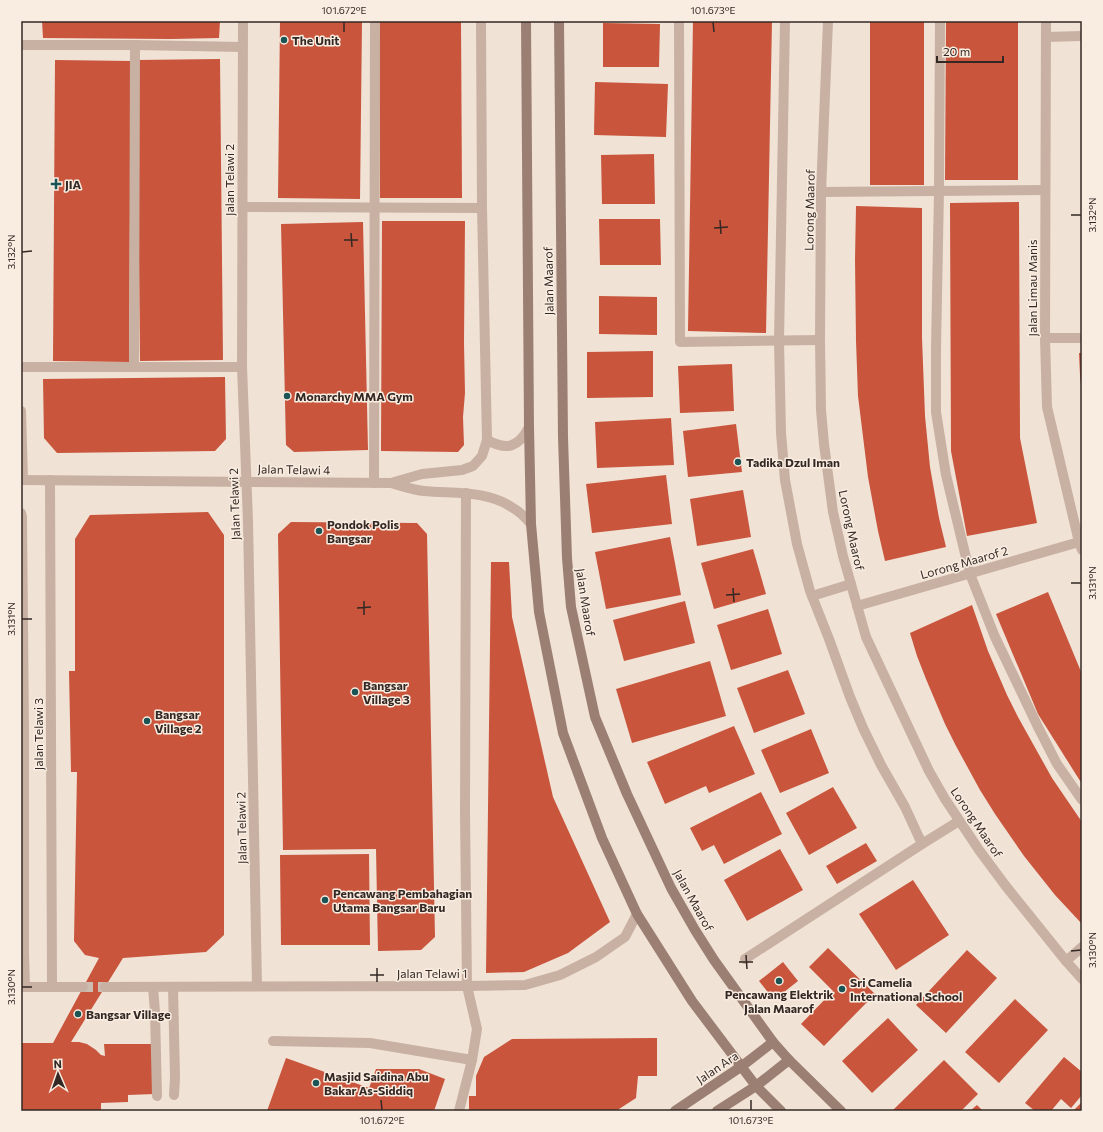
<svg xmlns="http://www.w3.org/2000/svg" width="1103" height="1132" font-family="Commissioner,sans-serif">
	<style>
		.building { fill: #c8553c }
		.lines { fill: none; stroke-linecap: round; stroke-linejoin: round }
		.street-tunnel { stroke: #cbbdb2; stroke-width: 10; stroke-dasharray: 10 5; stroke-linecap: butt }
		.lane { stroke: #c8b1a2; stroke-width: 10 }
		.street { stroke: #c8b1a2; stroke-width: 10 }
		.secondary { stroke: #9c7f73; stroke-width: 10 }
		.ticks { fill: none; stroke: #332824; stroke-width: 1.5 }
		.poi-dot { fill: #1a5454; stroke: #f9ede1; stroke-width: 1.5 }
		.labels { text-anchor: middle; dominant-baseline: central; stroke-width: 3; stroke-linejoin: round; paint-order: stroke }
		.poi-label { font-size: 12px; font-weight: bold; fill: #332824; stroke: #f9ede1; text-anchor: start }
		.street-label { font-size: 12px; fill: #332824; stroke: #f9ede1 }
		.neatline { fill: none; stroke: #332824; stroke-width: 1.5 }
		.ticks-label { font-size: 10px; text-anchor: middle; fill: #332824 }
	</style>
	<rect width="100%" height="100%" fill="#f1e2d6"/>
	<g class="building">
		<path d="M 42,21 L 220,21 L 219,38 L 171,39 L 43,38 Z"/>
		<path d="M 280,21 L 362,21 L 360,199 L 278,198 Z"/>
		<path d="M 379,21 L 461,21 L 462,198 L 380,198 Z"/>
		<path d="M 693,21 L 772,21 L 766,333 L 688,331 Z"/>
		<rect x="870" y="21" width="54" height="164"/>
		<path d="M 946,21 L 1018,21 L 1018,180 L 945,180 Z"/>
		<path d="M 603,23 L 660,24 L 659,67 L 603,67 Z"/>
		<path d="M 220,59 L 223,360 L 140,361 L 137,60 Z"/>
		<path d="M 55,60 L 131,61 L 129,362 L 53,361 Z"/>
		<path d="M 595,82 L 668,84 L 666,137 L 594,135 Z"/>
		<path d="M 654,154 L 655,204 L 602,204 L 601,155 Z"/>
		<path d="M 1019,202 L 1020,438 L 1037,523 L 967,536 L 951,451 L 950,203 Z"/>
		<path d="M 856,206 L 922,208 L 922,338 L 925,416 L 930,467 L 939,518 L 946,547 L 885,561 L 878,531 L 868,477 L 858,396 L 856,341 L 855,260 Z"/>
		<path d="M 599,219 L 660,219 L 661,265 L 600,265 Z"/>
		<path d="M 382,221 L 465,221 L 464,343 L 465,393 L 463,417 L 464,445 L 458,452 L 381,451 Z"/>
		<path d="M 363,222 L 368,450 L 294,452 L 286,445 L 281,224 Z"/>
		<path d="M 599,296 L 657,297 L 657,335 L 599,334 Z"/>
		<path d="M 653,351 L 653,397 L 587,398 L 587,352 Z"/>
		<path d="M 1079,353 L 1082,353 L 1082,386 L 1081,386 L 1080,375 Z"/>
		<path d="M 732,364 L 734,411 L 680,413 L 678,366 Z"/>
		<path d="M 225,377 L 226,439 L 215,451 L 57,453 L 44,438 L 43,379 Z"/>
		<path d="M 671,418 L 674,465 L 597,468 L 595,422 Z"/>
		<path d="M 736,424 L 742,472 L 688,477 L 683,431 Z"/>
		<path d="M 666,475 L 672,524 L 592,533 L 586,484 Z"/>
		<path d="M 743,490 L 751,537 L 697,546 L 690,499 Z"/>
		<path d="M 208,512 L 224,535 L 224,935 L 206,952 L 123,958 L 71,1042 L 79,1042 L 87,1044 L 96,1050 L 101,1055 L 105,1056 L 104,1044 L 153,1044 L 154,1094 L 128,1095 L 128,1102 L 101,1103 L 101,1111 L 21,1111 L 21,1043 L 53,1043 L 99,958 L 85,955 L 74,941 L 77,772 L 71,772 L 69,671 L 75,671 L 75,539 L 90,515 Z"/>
		<path d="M 291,522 L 417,523 L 427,534 L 435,937 L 421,950 L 378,951 L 376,849 L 283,850 L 278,534 Z"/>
		<path d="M 670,537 L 681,595 L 606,609 L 595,552 Z"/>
		<path d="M 753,549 L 766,594 L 714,609 L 701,563 Z"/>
		<path d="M 491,562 L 509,562 L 512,617 L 553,797 L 610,922 L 568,953 L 524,972 L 486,973 Z"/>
		<path d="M 1048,592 L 1082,674 L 1082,784 L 1038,714 L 996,614 Z"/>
		<path d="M 685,601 L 695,643 L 624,661 L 613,620 Z"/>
		<path d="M 972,605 L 988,651 L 1007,695 L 1018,717 L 1052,778 L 1082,822 L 1082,924 L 1055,895 L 1024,856 L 995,814 L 980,790 L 956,746 L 945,724 L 926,679 L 917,656 L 910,633 Z"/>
		<path d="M 768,609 L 782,654 L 731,670 L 717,625 Z"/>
		<path d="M 710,661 L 726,716 L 632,743 L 616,689 Z"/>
		<path d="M 788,670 L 805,714 L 754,733 L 737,688 Z"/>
		<path d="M 734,726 L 755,774 L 709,793 L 706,786 L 665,804 L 647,762 Z"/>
		<path d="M 811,729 L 829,773 L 780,793 L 761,750 Z"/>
		<path d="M 833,787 L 857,828 L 809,855 L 786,813 Z"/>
		<path d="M 761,792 L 782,834 L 724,864 L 714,845 L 702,851 L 690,828 Z"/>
		<path d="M 866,843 L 877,861 L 837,884 L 826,866 Z"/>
		<path d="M 780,849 L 803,890 L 747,921 L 724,880 Z"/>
		<path d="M 369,854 L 370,945 L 281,945 L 280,855 Z"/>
		<path d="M 913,880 L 949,935 L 896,970 L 859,914 Z"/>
		<path d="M 828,948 L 875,994 L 824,1046 L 801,1024 L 833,991 L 809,967 Z"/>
		<path d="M 967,950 L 997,978 L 946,1033 L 916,1005 Z"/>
		<path d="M 783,962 L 798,981 L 774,1000 L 759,981 Z"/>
		<path d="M 1015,999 L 1048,1030 L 999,1083 L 965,1052 Z"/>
		<path d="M 888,1018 L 918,1050 L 872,1093 L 842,1061 Z"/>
		<path d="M 657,1038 L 657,1076 L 638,1076 L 636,1098 L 616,1111 L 469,1111 L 469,1096 L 476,1096 L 476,1076 L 484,1057 L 512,1039 Z"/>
		<path d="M 1064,1057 L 1082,1072 L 1082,1095 L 1071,1108 L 1061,1099 L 1051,1111 L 1035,1111 L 1025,1103 Z"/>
		<path d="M 286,1058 L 369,1088 L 376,1069 L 419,1069 L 445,1079 L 434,1111 L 267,1111 Z"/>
		<path d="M 944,1060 L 978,1094 L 961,1111 L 892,1111 Z"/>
		<path d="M 1082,1102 L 1082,1111 L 1073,1111 Z"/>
		<path d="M 977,1105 L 983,1111 L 970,1111 Z"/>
	</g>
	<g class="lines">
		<path class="street-tunnel" d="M 83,987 L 105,987"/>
		<g class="lane">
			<path d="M 679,21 L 680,342 L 820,340"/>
			<path d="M 785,21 L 779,341 L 781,433 L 785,480 L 797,544 L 810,591 L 829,639 L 850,697 L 863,728 L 881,765 L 905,807 L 922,844"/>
			<path d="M 940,21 L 939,191 L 936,348 L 936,412 L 946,475 L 970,574 L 995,637 L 1038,727 L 1057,764 L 1082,800"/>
			<path d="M 21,45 L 135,45 L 242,47"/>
			<path d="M 821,192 L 1045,190"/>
			<path d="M 243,207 L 482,208"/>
			<path d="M 1045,338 L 1082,338"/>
			<path d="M 21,367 L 242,367"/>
			<path d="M 134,367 L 135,45"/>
			<path d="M 374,483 L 375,21"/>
			<path d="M 812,596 L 851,584"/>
			<path d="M 745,959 L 922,844 L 959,821"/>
			<path d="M 1066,961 L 1082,947"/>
			<path d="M 153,987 L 155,1012 L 157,1096"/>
			<path d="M 173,987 L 175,1078 L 174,1095"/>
			<path d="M 273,1041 L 370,1043 L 472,1060"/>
			<path d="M 459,1111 L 472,1060 L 477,1029 L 467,986"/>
		</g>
		<g class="street">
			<path d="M 243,21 L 242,367 L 248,521 L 257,986"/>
			<path d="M 828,21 L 821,192 L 820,340 L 821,410 L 824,444 L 833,512 L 843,556 L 866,637 L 929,771 L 945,799 L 979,850 L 1005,885 L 1066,961 L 1082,979"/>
			<path d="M 1046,21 L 1045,338 L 1047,407 L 1079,542 L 1082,550"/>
			<path d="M 1046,37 L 1082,36"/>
			<path d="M 21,411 L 23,480"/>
			<path d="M 487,440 C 507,451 519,447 529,427"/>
			<path d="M 21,480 L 391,483 C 402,486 413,490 424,491 C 454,494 487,490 513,508 C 520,512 526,518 531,524"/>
			<path d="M 50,480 L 52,987"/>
			<path d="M 391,483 L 422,474 L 462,470 L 473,466 L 482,456 L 487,440 L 482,208 L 481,21"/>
			<path d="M 466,493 L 465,812 L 467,986"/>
			<path d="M 21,513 L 22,517 L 24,733 L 24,954 L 25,987"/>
			<path d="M 857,606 L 1079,542"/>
			<path d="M 21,987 L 83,987"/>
			<path d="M 105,987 L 467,986 L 525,985 L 560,975 L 596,957 L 625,937 L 637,914"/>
		</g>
		<g class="secondary">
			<path d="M 526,21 L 529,427 L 531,524 L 539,612 L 563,733 L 602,838 L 637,914 L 692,1001 L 756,1086 L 781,1111"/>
			<path d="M 559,21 L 563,437 L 567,558 L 571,607 L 595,717 L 627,794 L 671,888 L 695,930 L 714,960 L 773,1042 L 789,1060 L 841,1111"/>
			<path d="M 675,1111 L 742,1066 L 773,1042"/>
			<path d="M 717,1111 L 756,1086 L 789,1060"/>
		</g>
	</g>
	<path class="ticks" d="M 344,22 L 344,32M 713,22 L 714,32M 1071,215 L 1081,215M 720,220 L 721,234M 714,228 L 728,227M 351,233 L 352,247M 344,240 L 358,240M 22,252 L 32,251M 1071,583 L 1081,583M 733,588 L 734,602M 726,595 L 740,594M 364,601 L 364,615M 357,608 L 371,607M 22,619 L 32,619M 1071,951 L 1081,950M 746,955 L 747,969M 739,962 L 753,962M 377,968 L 377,982M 370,975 L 384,975M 22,987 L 32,987M 381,1100 L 382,1110M 751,1100 L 751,1110"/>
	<g class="poi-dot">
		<circle cx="284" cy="40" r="4"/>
		<path d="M54 178h4v4h4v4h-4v4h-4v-4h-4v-4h4z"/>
		<circle cx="287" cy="396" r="4"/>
		<circle cx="738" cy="462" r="4"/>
		<circle cx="319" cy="531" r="4"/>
		<circle cx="355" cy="692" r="4"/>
		<circle cx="147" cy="721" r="4"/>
		<circle cx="325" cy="900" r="4"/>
		<circle cx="779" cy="981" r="4"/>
		<circle cx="842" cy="989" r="4"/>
		<circle cx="78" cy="1014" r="4"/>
		<circle cx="316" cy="1083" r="4"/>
	</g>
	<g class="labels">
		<g class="poi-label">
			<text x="292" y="40">The Unit</text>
			<text x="65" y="184">JIA</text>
			<text x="295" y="396">Monarchy MMA Gym</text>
			<text x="746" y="462">Tadika Dzul Iman</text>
			<text x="327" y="524">Pondok Polis<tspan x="327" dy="14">Bangsar</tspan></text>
			<text x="363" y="685">Bangsar<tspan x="363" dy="14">Village 3</tspan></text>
			<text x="155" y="714">Bangsar<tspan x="155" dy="14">Village 2</tspan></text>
			<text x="333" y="893">Pencawang Pembahagian<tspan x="333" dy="14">Utama Bangsar Baru</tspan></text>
			<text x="850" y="982">Sri Camelia<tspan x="850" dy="14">International School</tspan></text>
			<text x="779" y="994" text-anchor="middle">Pencawang Elektrik<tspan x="779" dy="14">Jalan Maarof</tspan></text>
			<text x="86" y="1014">Bangsar Village</text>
			<text x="324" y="1076">Masjid Saidina Abu<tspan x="324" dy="14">Bakar As-Siddiq</tspan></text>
		</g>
		<g class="street-label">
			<text transform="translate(229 180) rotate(-90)">Jalan Telawi 2</text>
			<text transform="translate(809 210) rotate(-89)">Lorong Maarof</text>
			<text transform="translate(548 281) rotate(-91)">Jalan Maarof</text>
			<text transform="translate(1032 288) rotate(-90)">Jalan Limau Manis</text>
			<text transform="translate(294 469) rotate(1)">Jalan Telawi 4</text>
			<text transform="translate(234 504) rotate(-92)">Jalan Telawi 2</text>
			<text transform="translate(852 530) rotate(78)">Lorong Maarof</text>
			<text transform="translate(964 562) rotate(-16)">Lorong Maarof 2</text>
			<text transform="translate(586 602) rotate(81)">Jalan Maarof</text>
			<text transform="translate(38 734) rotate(-90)">Jalan Telawi 3</text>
			<text transform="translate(977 822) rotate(56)">Lorong Maarof</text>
			<text transform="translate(241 828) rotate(-91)">Jalan Telawi 2</text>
			<text transform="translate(694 900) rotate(61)">Jalan Maarof</text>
			<text x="432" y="973">Jalan Telawi 1</text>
			<text transform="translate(717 1067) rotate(-34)">Jalan Ara</text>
		</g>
	</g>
	<rect width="1103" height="1132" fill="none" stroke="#f9ede1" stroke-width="44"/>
	<g transform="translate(58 1074) rotate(358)" stroke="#f9ede1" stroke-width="3" paint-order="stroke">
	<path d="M0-3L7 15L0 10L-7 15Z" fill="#332824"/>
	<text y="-6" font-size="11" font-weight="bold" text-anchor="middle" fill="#332824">N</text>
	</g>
	<path d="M937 56v6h66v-6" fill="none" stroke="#332824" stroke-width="2"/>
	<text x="943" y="56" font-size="12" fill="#332824" stroke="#f9ede1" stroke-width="3" paint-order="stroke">20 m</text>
	<rect x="22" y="22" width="1059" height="1088" class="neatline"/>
	<g class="ticks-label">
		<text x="344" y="14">101.672°E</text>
		<text x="713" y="14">101.673°E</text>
		<text transform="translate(1092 215) rotate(-90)" y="4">3.132°N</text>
		<text transform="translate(11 252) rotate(-90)" y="4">3.132°N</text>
		<text transform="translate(1092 583) rotate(-90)" y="4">3.131°N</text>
		<text transform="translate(11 619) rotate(-90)" y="4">3.131°N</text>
		<text transform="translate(1092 950) rotate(-90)" y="4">3.130°N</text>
		<text transform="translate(11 987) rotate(-90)" y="4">3.130°N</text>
		<text x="382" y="1124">101.672°E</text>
		<text x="751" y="1124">101.673°E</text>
	</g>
</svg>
